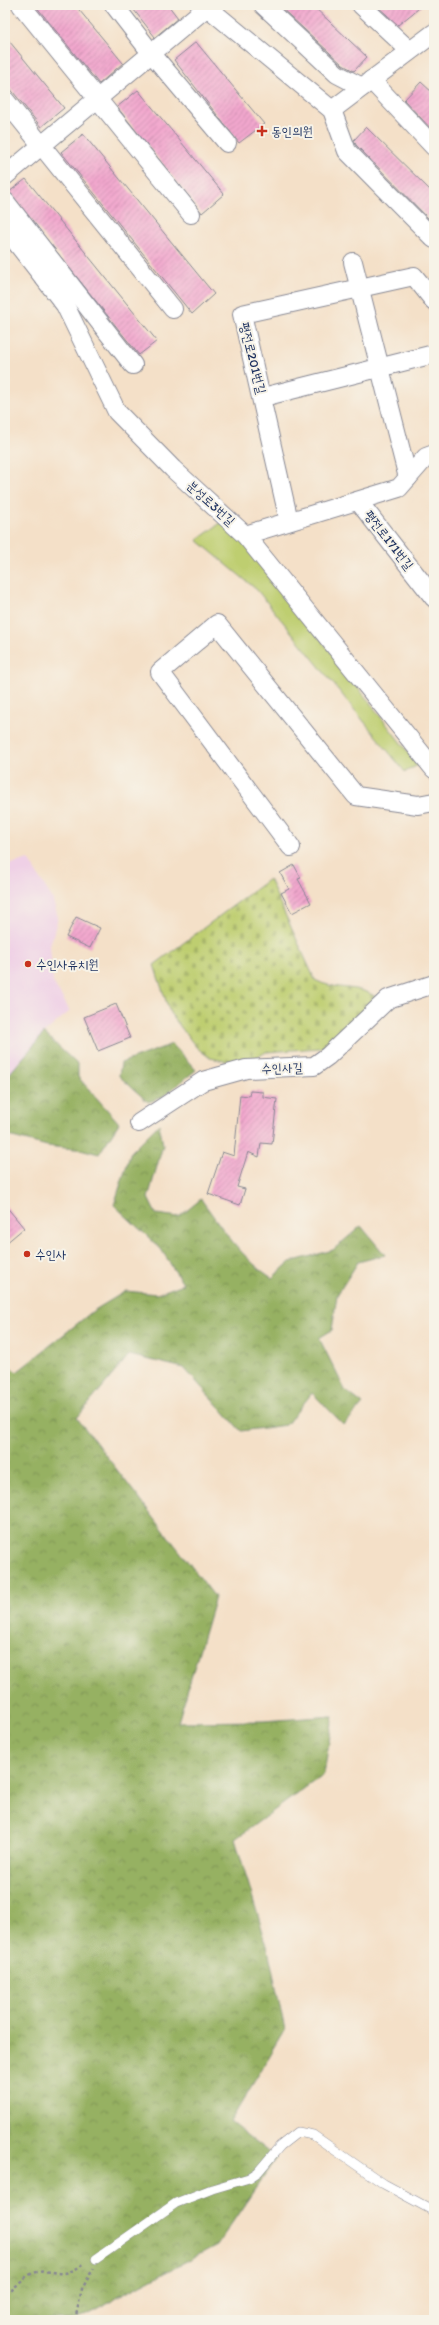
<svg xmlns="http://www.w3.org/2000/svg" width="439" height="2325" font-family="Itim,'Poor Story',sans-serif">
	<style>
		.built { fill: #efd0e6 }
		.green { fill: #bece70; stroke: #6c7e67 }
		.forest { fill: url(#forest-crowns); stroke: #587060 }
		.cemetery { fill: url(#cemetery-stones); stroke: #6c7e67 }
		.building { fill: url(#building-hatch) }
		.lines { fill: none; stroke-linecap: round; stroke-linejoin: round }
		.lane-casing { stroke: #888893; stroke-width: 10 }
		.street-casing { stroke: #888893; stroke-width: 20 }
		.path { stroke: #888893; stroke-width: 2.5; stroke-dasharray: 3 3; stroke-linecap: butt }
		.lane { stroke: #fff; stroke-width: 9 }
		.street { stroke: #fff; stroke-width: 18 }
		.poi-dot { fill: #c8321e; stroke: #f7f3e8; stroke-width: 1.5 }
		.labels { text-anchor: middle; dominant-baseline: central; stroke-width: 4; stroke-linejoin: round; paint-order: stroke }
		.poi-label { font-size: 13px; fill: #1b2f5e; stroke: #f7f3e8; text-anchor: start }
		.street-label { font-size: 13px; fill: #1b2f5e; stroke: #f7f3e8 }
	</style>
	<defs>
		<pattern id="forest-crowns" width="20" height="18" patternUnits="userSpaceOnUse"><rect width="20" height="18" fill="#96b162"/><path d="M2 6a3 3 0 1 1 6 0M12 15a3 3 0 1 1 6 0" fill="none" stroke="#7a9054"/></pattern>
		<pattern id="cemetery-stones" width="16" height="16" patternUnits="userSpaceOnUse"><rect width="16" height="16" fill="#bece70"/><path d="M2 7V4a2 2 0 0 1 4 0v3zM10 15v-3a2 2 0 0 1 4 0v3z" fill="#a3b163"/></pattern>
		<pattern id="building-hatch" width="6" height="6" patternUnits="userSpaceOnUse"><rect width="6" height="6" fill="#f2a7cd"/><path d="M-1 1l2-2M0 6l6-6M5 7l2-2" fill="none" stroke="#c388aa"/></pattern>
	</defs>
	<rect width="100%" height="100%" fill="#f7f3e8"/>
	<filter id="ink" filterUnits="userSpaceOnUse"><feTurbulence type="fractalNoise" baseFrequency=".025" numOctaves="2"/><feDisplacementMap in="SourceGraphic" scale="8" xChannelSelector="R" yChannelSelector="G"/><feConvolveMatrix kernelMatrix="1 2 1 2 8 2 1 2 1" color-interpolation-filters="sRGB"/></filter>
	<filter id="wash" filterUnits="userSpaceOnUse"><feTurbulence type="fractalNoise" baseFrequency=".012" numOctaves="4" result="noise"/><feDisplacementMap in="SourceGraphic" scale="16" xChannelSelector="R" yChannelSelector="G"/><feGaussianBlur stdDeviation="0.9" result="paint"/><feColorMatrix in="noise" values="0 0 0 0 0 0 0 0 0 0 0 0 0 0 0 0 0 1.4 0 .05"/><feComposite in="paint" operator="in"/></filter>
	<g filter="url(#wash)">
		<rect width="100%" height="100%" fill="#f4e0c8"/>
		<path class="built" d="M 28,859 L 52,898 L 58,917 L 50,946 L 53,982 L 70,1011 L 44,1033 L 5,1079 L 5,866 Z"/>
		<path class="green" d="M 222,522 L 240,535 L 418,765 L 405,772 L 257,590 L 197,540 Z"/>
		<g class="forest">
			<path d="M 44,1033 L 78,1065 L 78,1077 L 119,1123 L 99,1154 L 84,1150 L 47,1146 L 5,1135 L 5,1079 Z"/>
			<path d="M 172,1044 L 196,1070 L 161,1098 L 148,1102 L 119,1076 L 121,1063 Z"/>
			<path d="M 159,1124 L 163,1145 L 148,1198 L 156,1214 L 179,1217 L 201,1199 C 222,1228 242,1259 272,1278 L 290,1262 L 333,1250 L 361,1226 L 385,1255 L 358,1262 L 337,1295 L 332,1330 L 319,1338 L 345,1390 L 363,1404 L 344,1425 L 312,1393 L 286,1425 L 241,1431 L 184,1368 L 129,1355 L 77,1418 L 215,1597 L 178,1722 L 264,1721 L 333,1716 L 324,1774 L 235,1839 L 268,1949 L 285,2030 L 230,2122 L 276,2158 L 217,2245 L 75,2320 L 5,2320 L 5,1364 L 17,1372 L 93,1311 L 126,1291 L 157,1294 L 183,1284 L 161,1249 L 114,1205 L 131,1152 Z"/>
		</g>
		<path class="cemetery" d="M 269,879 L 315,980 C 334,991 358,984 376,997 L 332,1047 L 266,1052 L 244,1065 L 210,1058 L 196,1047 L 170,1013 L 154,965 Z"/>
		<g id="blocks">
			<g class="building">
				<path d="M 35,5 L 75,5 L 123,63 L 99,84 Z"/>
				<path d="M 130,5 L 168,5 L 178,18 L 155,37 Z"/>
				<path d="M 278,5 L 312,5 L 367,57 L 354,71 L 343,65 Z"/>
				<path d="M 376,5 L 423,5 L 398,25 Z"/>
				<path d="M 5,36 L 64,108 L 41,127 L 5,82 Z"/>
				<path d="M 196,42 L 264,124 L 239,143 L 174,60 Z"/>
				<path d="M 421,82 L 434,94 L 434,132 L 404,100 Z"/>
				<path d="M 138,90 L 224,194 L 202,213 L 117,107 Z"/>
				<path d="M 366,127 L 434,194 L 434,224 L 356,145 L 354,140 Z"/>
				<path d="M 83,134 L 214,294 L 192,314 L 61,152 Z"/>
				<path d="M 26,179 L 157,341 L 139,355 L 9,192 Z"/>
				<path d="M 294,865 L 301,878 L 298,879 L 311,903 L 292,913 L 281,893 L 289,889 L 280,873 Z"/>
				<path d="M 76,917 L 100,928 L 90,948 L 66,937 Z"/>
				<path d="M 116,1004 L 130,1038 L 98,1051 L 84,1017 Z"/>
				<path d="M 250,1091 L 263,1092 L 263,1097 L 277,1099 L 272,1144 L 261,1143 L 259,1157 L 248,1152 L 237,1187 L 245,1189 L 240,1205 L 208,1194 L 222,1152 L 234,1156 L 240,1095 L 249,1096 Z"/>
				<path d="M 5,1205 L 24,1228 L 5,1244 Z"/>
			</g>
		</g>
	</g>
	<g filter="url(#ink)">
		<use href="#blocks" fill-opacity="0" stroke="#888893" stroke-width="1"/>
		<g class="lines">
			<g class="lane-casing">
				<path id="lane" d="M 96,2259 L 176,2203 L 212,2189 L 249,2178 L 258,2172 L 280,2146 L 298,2132 L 313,2135 L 384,2184 L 434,2211"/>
			</g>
			<g class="street-casing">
				<g id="street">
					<path d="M 21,5 L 191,214"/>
					<path d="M 114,5 L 152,54 L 227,143"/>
					<path d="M 263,5 L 337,74 L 362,87"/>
					<path d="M 361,5 L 409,50"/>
					<path d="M 371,80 L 434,147"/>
					<path d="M 5,100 L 173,309"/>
					<path d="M 332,110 L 434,33"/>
					<path d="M 5,176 L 207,7 L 332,110 L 347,151 L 434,239"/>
					<path d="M 5,201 L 133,365"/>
					<path d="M 5,228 L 65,305 L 117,412 L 173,469 L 245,535 L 434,769"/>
					<path d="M 353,262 L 408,478"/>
					<path d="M 263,397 L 434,354"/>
					<path d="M 359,502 L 434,598"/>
					<path d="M 289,521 L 242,314 L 414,276 L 434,301"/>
					<path d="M 245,535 L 399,488 L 426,457 L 434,454"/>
					<path d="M 291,847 L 160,672 L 217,624 L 356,796 L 418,805 L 434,802"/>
					<path d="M 139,1123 L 203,1081 L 246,1069 L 314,1066 L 328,1056 L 388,999 L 434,984"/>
				</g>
			</g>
			<g class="path">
				<path d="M 5,2289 L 12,2290 C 19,2283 28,2273 38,2272 C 62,2269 59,2281 85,2263"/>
				<path d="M 75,2320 L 82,2289 L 93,2269"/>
			</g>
			<use href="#lane" class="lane"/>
			<use href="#street" class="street"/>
		</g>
	</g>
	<g class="poi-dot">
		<path d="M260 125h4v4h4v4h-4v4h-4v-4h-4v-4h4z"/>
		<circle cx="28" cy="964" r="4"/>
		<circle cx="27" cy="1254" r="4"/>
	</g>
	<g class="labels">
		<g class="poi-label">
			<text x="271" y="131">동인의원</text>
			<text x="36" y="964">수인사유치원</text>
			<text x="35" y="1254">수인사</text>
		</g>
		<g class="street-label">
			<text transform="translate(253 358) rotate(76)">평전로201번길</text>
			<text transform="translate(211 503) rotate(42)">분성로3번길</text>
			<text transform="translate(389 540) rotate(52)">평전로171번길</text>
			<text transform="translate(282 1068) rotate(-2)">수인사길</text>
		</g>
	</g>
	<rect width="439" height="2325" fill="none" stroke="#f7f3e8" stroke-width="20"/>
</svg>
